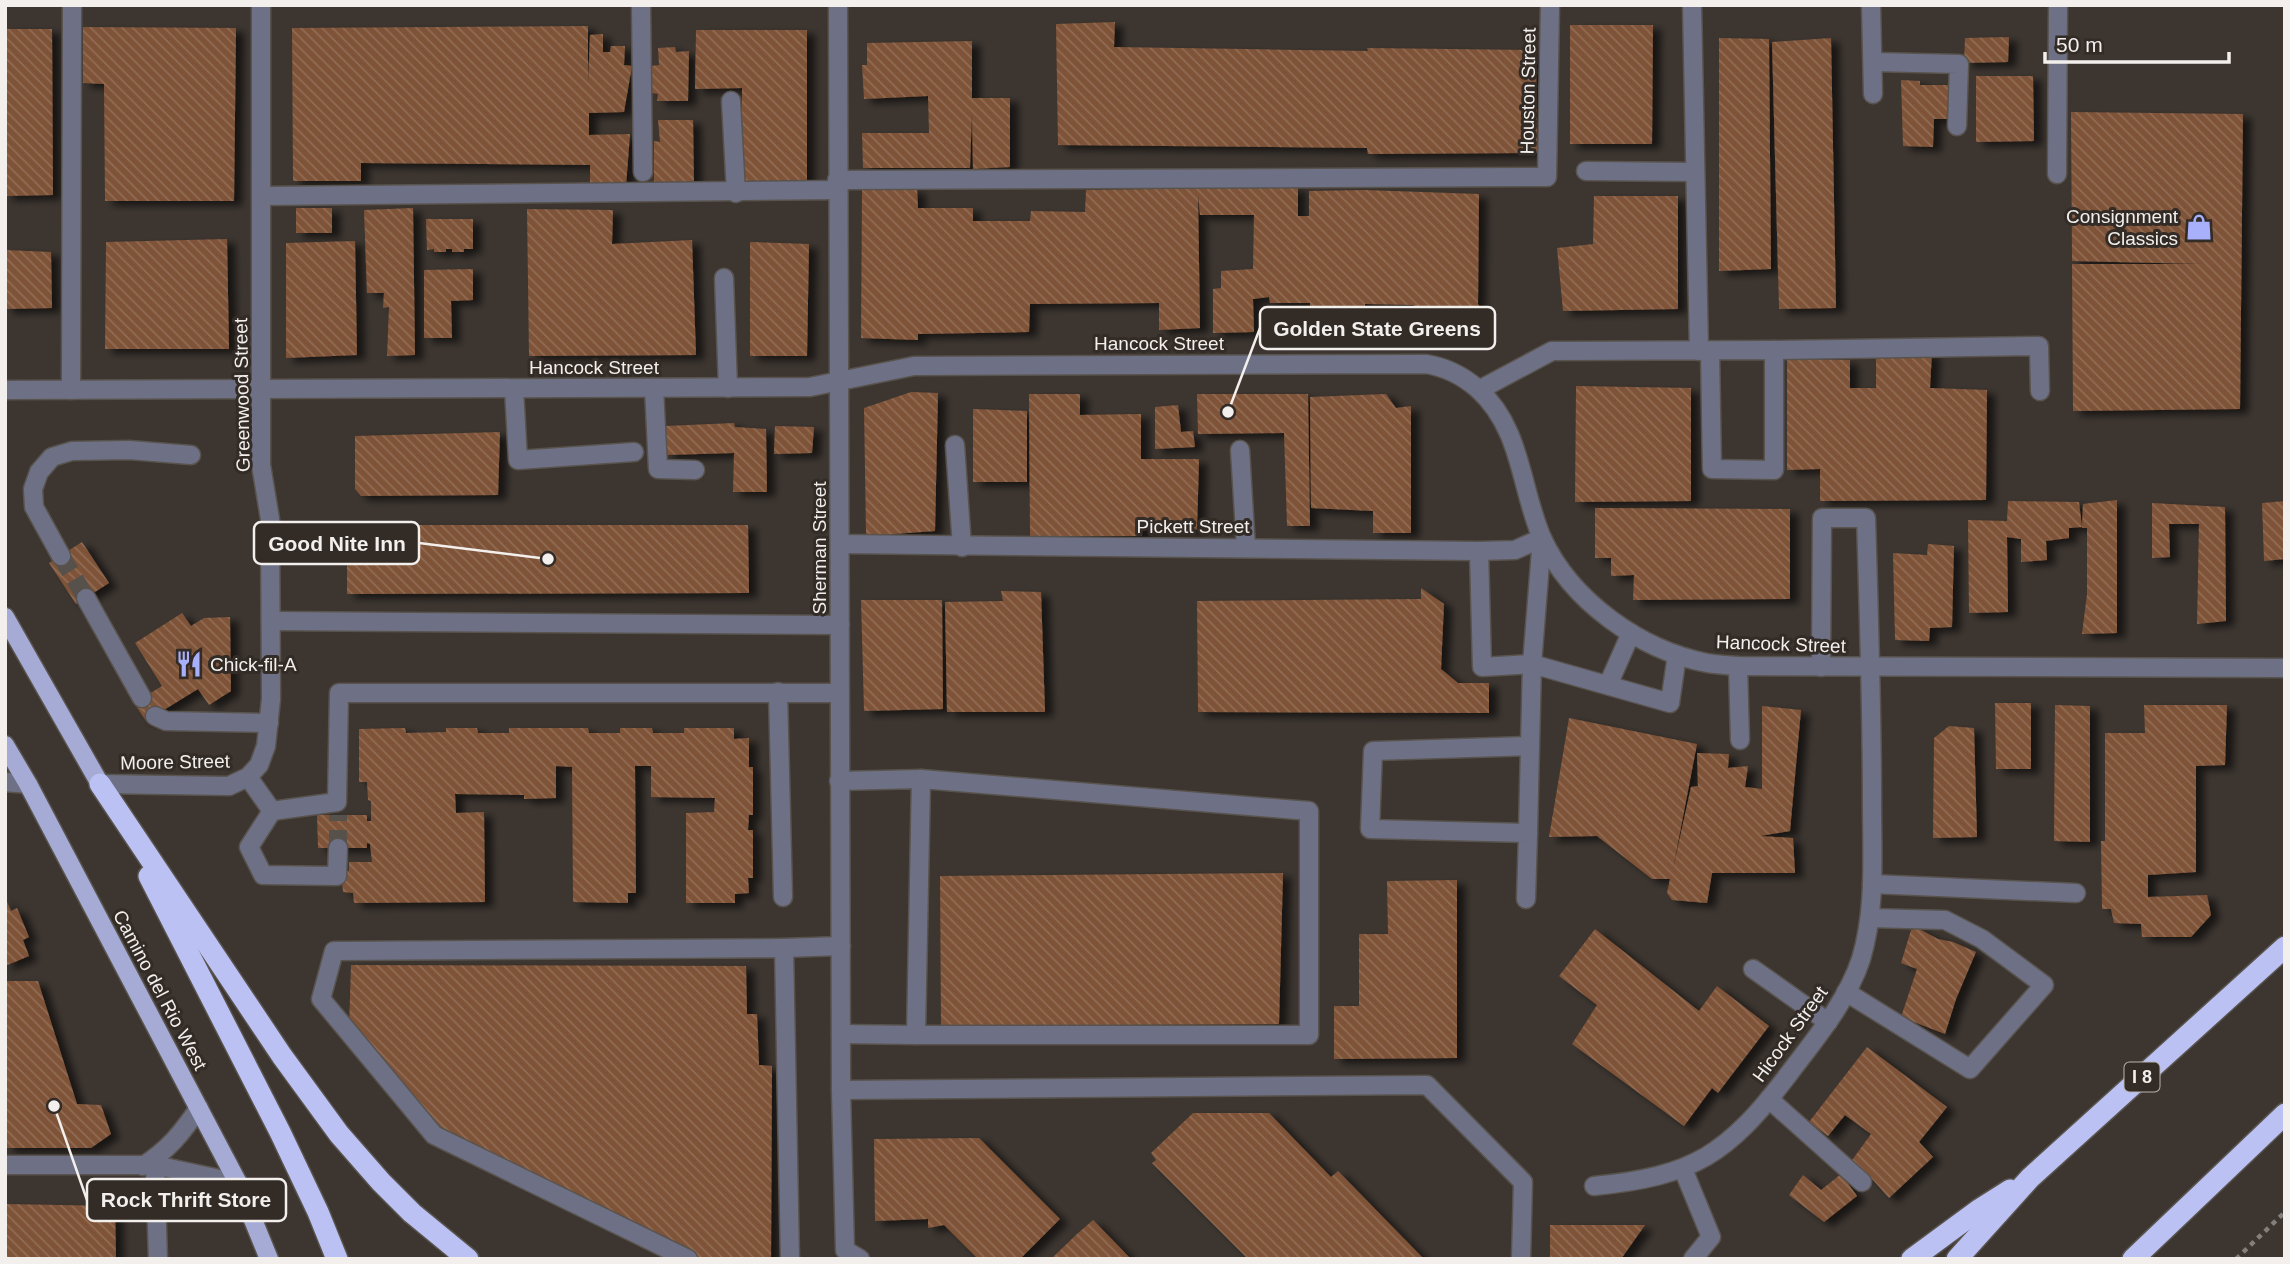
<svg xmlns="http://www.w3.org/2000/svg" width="2290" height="1264" font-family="Arial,sans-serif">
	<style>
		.building { fill: url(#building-back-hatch); filter: url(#shadow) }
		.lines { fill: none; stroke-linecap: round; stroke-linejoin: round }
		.minor-tunnel { stroke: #57514c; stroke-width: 18; stroke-dasharray: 18 9; stroke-linecap: butt }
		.minor-casing { stroke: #59534e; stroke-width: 21 }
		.major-casing { stroke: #59534e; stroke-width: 21 }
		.highway-casing { stroke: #59534e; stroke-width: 24 }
		.path { stroke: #847f7a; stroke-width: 4.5; stroke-dasharray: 5 5; stroke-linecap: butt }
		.minor { stroke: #6e7186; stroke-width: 18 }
		.major { stroke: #a5abd4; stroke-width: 18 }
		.highway { stroke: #bbc2f3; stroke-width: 21 }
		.labels { text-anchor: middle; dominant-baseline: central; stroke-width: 6; stroke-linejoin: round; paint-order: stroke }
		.shield { fill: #322b26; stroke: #b9b4b1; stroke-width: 2 }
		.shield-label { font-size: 18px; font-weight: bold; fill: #f3efec }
		.street-label { font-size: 19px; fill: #f3efec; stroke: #322b26 }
		.poi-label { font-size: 19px; fill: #f3efec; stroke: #322b26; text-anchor: end }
		.leader { fill: none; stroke: #f3efec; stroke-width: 2.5 }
		.callout-dot { fill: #f3efec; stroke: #322b26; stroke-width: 2.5 }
		.callout { fill: #322b26; stroke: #f3efec; stroke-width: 2.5 }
		.callout-label { font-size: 21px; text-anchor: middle; font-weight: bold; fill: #f3efec }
	</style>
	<defs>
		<pattern id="building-back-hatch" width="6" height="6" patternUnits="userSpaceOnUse" patternTransform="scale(1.75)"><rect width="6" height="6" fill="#7e5338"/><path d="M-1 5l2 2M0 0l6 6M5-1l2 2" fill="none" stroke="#916c55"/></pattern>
		<filter id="shadow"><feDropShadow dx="8" dy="4.5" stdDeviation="3.5" flood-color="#0009"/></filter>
	</defs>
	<rect width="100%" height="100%" fill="#3c3530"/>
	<g class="building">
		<path d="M 1115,22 L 1114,47 L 1368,51 L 1367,48 L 1536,50 L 1537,153 L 1368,154 L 1367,148 L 1058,145 L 1056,24 Z"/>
		<path d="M 1570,25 L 1653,25 L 1652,144 L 1570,144 Z"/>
		<path d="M 588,26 L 588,83 L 590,35 L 603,34 L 603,52 L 610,52 L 611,46 L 625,46 L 624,65 L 632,66 L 624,112 L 589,113 L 589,135 L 630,134 L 626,186 L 590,185 L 590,165 L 361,163 L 361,181 L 293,181 L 292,28 Z"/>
		<path d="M 83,27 L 236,28 L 234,201 L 105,201 L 104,84 L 83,83 Z"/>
		<path d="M 5,29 L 52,29 L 53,195 L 5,196 Z"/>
		<path d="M 696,30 L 807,30 L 807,186 L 742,186 L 742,88 L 695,89 Z"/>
		<path d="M 2009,37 L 2008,62 L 1964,63 L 1965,38 Z"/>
		<path d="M 1719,38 L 1769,39 L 1771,269 L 1719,271 Z"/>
		<path d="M 1831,38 L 1836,308 L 1779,309 L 1772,42 Z"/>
		<path d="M 972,41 L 972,98 L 1010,98 L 1010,167 L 973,169 L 972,113 L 970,168 L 863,168 L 862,133 L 929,133 L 928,96 L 864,99 L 862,65 L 867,65 L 867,43 Z"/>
		<path d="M 675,47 L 676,52 L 689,51 L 688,101 L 657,101 L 658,94 L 652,93 L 651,66 L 659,65 L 658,48 Z"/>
		<path d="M 1976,76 L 2033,76 L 2034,141 L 1976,142 Z"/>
		<path d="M 1901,80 L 1920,81 L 1920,85 L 1948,85 L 1948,119 L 1934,119 L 1933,147 L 1903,146 Z"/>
		<path d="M 2071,112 L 2243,114 L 2240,409 L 2073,411 L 2072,264 L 2203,264 L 2072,261 Z"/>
		<path d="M 658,120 L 693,120 L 694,185 L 654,185 L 654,141 L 660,142 Z"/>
		<path d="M 1298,187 L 1298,216 L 1309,216 L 1309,191 L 1364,190 L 1479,194 L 1478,304 L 1481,309 L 1414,309 L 1414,305 L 1365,304 L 1366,336 L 1349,337 L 1348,313 L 1310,312 L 1310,303 L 1270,303 L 1269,297 L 1253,299 L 1254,332 L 1213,333 L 1213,289 L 1221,288 L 1221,271 L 1253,269 L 1254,215 L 1200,215 L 1198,195 L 1200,328 L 1159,330 L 1159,303 L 1030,304 L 1029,332 L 918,334 L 918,340 L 861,338 L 862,189 L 917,189 L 918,208 L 973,208 L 973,221 L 1030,221 L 1031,211 L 1085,212 L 1086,190 Z"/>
		<path d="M 1594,196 L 1678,196 L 1678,309 L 1563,311 L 1557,248 L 1593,244 Z"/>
		<rect x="296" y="208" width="36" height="25"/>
		<path d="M 413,208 L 415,355 L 387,356 L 389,307 L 383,308 L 384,293 L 367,293 L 364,210 Z"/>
		<path d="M 527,209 L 613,210 L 612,244 L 692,240 L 696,355 L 529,356 Z"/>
		<path d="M 426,219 L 473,219 L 473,249 L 464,249 L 464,252 L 452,252 L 452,249 L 446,249 L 446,252 L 434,252 L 434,249 L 427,250 Z"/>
		<path d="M 227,239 L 229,349 L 105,349 L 106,242 Z"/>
		<path d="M 355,241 L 357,355 L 286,358 L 286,243 Z"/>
		<path d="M 750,242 L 809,244 L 807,356 L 750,356 Z"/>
		<path d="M 5,250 L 51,252 L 52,308 L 5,309 Z"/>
		<path d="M 473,269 L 473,300 L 451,301 L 452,338 L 424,338 L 424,270 Z"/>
		<path d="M 1932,352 L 1930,388 L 1987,390 L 1986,500 L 1820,501 L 1820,469 L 1787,470 L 1787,359 L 1850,360 L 1850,388 L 1876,388 L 1876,353 Z"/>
		<path d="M 1576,386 L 1691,388 L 1691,501 L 1575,502 Z"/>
		<path d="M 911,392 L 938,393 L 935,531 L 866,536 L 864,408 Z"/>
		<path d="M 1029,394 L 1080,394 L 1080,415 L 1141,414 L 1141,459 L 1199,459 L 1197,530 L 1142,530 L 1142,536 L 1030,536 Z"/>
		<path d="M 1197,394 L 1308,394 L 1310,526 L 1287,526 L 1284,433 L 1198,434 Z"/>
		<path d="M 1386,394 L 1396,408 L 1411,406 L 1411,533 L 1373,533 L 1373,511 L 1311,508 L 1310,397 Z"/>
		<path d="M 1178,405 L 1181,432 L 1193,431 L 1195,447 L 1155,449 L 1155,407 Z"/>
		<path d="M 973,409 L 1027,411 L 1027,482 L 973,482 Z"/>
		<path d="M 734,423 L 735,427 L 766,429 L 767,492 L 733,492 L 734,453 L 666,455 L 665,426 Z"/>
		<path d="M 775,426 L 814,427 L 812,453 L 774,454 Z"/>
		<path d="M 500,432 L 498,495 L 361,496 L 355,489 L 355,436 Z"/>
		<path d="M 2117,500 L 2117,633 L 2082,634 L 2087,594 L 2087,528 L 2082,528 L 2083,504 Z"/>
		<path d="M 2008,501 L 2079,502 L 2082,527 L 2069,528 L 2069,538 L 2046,541 L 2047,560 L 2021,562 L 2021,539 L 2007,537 L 2008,612 L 1969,613 L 1968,520 L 2007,521 Z"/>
		<path d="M 2285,501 L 2285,559 L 2264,561 L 2262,503 Z"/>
		<path d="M 2152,503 L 2225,507 L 2226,621 L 2197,624 L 2199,524 L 2169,524 L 2170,557 L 2152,558 Z"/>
		<path d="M 1595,508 L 1790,509 L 1790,599 L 1633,600 L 1634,575 L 1611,576 L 1611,558 L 1595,558 Z"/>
		<path d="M 347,525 L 748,525 L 749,593 L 347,594 Z"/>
		<path d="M 82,542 L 109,583 L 76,604 L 49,563 Z"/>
		<path d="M 1928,544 L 1954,546 L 1952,627 L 1930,628 L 1929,641 L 1895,640 L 1893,553 L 1927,555 Z"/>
		<path d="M 1421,588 L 1444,604 L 1441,669 L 1458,683 L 1489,683 L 1489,713 L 1198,712 L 1197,601 L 1421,599 Z"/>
		<path d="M 1001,591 L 1041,592 L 1045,712 L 947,712 L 945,602 L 1003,601 Z"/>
		<path d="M 861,600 L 942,600 L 943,709 L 864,711 Z"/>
		<path d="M 182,613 L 191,626 L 204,618 L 230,617 L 231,691 L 209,705 L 198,689 L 146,721 L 134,703 L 162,686 L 135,643 Z"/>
		<path d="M 1995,703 L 2031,703 L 2031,769 L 1996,769 Z"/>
		<path d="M 2055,705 L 2090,706 L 2090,842 L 2054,841 Z"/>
		<path d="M 2144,705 L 2227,705 L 2225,765 L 2196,766 L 2196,872 L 2148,875 L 2148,897 L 2207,895 L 2211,915 L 2191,937 L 2142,937 L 2141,924 L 2114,923 L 2111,909 L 2102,909 L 2101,841 L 2105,841 L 2105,733 L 2145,733 Z"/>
		<path d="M 1762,706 L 1801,710 L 1790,831 L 1760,836 L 1793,838 L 1795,873 L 1712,873 L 1707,903 L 1672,900 L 1667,893 L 1670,879 L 1652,879 L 1597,836 L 1549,837 L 1569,718 L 1697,744 L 1673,869 L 1691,787 L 1698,786 L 1697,753 L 1729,754 L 1728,768 L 1748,766 L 1745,787 L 1762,789 Z"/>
		<path d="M 1949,726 L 1974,728 L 1977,837 L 1933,838 L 1934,738 Z"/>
		<path d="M 405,728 L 406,733 L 446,732 L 446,728 L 477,728 L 478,733 L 509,733 L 509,728 L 588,728 L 589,733 L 620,733 L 620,728 L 652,728 L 653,733 L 684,733 L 684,728 L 734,728 L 734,739 L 749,738 L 749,767 L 753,767 L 753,815 L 749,815 L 748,830 L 753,830 L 753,878 L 748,878 L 749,893 L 735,894 L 735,903 L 686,903 L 686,813 L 714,812 L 715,798 L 651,797 L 651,766 L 635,766 L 636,893 L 628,893 L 628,903 L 573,902 L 572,767 L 556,766 L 556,798 L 524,799 L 524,795 L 455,794 L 456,813 L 484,812 L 485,902 L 354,903 L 353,893 L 343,892 L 341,871 L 349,871 L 349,862 L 372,862 L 370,844 L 367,843 L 367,848 L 318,848 L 317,815 L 367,815 L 367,821 L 371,821 L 371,801 L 368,800 L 367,782 L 359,782 L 359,729 Z"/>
		<path d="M 1283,873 L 1279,1024 L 941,1026 L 940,876 Z"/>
		<path d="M 1457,880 L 1457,1058 L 1334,1059 L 1334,1006 L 1359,1006 L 1359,934 L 1388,934 L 1387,881 Z"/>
		<path d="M 5,897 L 11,911 L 17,908 L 29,937 L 23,940 L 29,956 L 5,966 Z"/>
		<path d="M 1917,928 L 1938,939 L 1953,942 L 1976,952 L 1956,999 L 1945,1034 L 1901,1017 L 1917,969 L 1901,963 L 1911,930 Z"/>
		<path d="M 1595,929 L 1699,1011 L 1717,986 L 1769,1026 L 1718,1093 L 1712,1088 L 1684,1126 L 1572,1044 L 1597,1005 L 1559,976 Z"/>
		<path d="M 351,965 L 746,966 L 747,1014 L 757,1014 L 759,1065 L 772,1066 L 771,1259 L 695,1259 L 430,1122 L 349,1028 Z"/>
		<path d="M 5,981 L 38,981 L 77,1104 L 101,1105 L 111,1134 L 91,1148 L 6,1148 Z"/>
		<path d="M 1867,1047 L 1947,1107 L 1919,1142 L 1933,1157 L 1889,1198 L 1873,1180 L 1850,1163 L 1871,1134 L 1845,1115 L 1828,1136 L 1809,1122 Z"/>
		<path d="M 1193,1113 L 1269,1113 L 1331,1177 L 1338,1171 L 1424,1259 L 1248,1259 L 1152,1163 L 1156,1160 L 1151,1153 Z"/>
		<path d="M 979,1138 L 1060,1219 L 1020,1259 L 978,1259 L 944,1225 L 928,1228 L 928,1219 L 875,1221 L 874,1139 Z"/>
		<path d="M 1841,1174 L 1857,1196 L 1824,1222 L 1789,1195 L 1803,1175 L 1821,1190 Z"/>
		<path d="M 5,1204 L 115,1206 L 116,1259 L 5,1259 Z"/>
		<path d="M 1093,1220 L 1131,1259 L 1051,1259 L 1077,1234 Z"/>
		<path d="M 1550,1225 L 1645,1225 L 1621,1259 L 1550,1259 Z"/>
	</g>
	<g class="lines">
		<g class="minor-tunnel">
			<path d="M 61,556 L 86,598"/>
			<path d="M 338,848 L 338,815"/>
		</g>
		<g class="minor-casing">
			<g id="minor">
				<path d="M 641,5 L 643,172"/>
				<path d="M 838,5 L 841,1090 L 845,1250 L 860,1259"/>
				<path d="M 1692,5 L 1699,351"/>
				<path d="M 1871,5 L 1873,94"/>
				<path d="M 1873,62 L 1959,64 L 1957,126"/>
				<path d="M 731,101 L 736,193"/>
				<path d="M 1586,171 L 1695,172"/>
				<path d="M 2057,174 L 2058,5"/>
				<path d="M 837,180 L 1547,177 L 1550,5"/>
				<path d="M 263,196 L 837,190"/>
				<path d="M 724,278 L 728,388"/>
				<path d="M 1774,350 L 2039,346 L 2040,391"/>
				<path d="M 654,388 L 658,469 L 695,470"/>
				<path d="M 514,389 L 518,460 L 634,452"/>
				<path d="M 5,390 L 810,387 L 914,366 L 1426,364 C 1445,367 1463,376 1478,389 C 1522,429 1520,487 1542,538 C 1571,601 1640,650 1707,663 C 1717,665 1728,665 1738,666 L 2285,668"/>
				<path d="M 71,390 L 72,5"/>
				<path d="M 1479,390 L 1552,351 L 1774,350 L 1774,470 L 1712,469 L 1710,351"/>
				<path d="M 955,445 L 962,547"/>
				<path d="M 1240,450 L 1246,548"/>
				<path d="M 840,544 L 1479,551 L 1515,550 L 1542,538 L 1532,664 L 1530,746 L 1373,751 L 1370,829 L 1528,833 L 1526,899"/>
				<path d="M 1479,551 L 1482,667 L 1532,664 L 1670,703 L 1677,655"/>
				<path d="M 61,556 L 34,507 L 33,489 L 39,472 L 52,457 L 72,451 L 129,450 L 191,455"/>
				<path d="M 86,598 L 142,698"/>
				<path d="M 271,621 L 840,625"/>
				<path d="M 1738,666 L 1740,740"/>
				<path d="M 1608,685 L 1631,633"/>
				<path d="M 778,692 L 783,897"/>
				<path d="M 155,716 L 166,721 L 269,723"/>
				<path d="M 248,777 L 272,811 L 337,802 L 339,693 L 839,693"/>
				<path d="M 839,781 L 921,779 L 916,1035 L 841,1034"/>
				<path d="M 5,782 L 28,784"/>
				<path d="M 100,784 L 229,786 L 248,777 L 259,765 L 266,746 L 271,699 L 270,519 L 261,465 L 261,5"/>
				<path d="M 272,811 L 249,847 L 263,875 L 337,876 L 338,848"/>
				<path d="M 1528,833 L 1530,746"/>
				<path d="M 1872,884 L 2076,893"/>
				<path d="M 784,948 L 841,946"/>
				<path d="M 1753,969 L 1828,1022"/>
				<path d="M 1846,992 L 1970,1069 L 2044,985 L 1982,939 L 1945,920 L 1870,918"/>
				<path d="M 916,1035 L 1309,1035 L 1309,811 L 921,779"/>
				<path d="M 841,1090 L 1427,1085 L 1523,1182 L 1521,1259"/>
				<path d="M 1769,1099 L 1862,1182"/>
				<path d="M 5,1165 L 155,1165 L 238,1183"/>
				<path d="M 155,1165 L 158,1259"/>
				<path d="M 143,1166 C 169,1149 181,1134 199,1108"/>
				<path d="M 1683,1169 L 1711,1237 L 1693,1259"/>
				<path d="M 1594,1186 C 1694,1176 1727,1155 1788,1075 C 1815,1039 1847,1002 1861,959 C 1876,909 1872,856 1872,805 C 1872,710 1869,614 1866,518 L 1822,518 L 1821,667"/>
				<path d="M 688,1259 L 434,1135 L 321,999 L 334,951 L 784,948 L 790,1259"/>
			</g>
		</g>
		<g class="major-casing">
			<g id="major">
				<path d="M 5,617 L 100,784"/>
				<path d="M 5,745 L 28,784 L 238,1183 L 269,1259"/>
			</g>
		</g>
		<g class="highway-casing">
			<g id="highway">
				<path d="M 100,784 L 282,1056 L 339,1134 L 381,1182 L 412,1213 L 468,1259"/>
				<path d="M 149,876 L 280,1132 L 318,1212 L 337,1259"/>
				<path d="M 1912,1259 L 1980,1209 L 2010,1190"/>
				<path d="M 1957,1259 L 2030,1178 L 2285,947"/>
				<path d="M 2133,1259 L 2285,1114"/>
			</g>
		</g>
		<path class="path" d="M 2236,1259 L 2285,1212"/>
		<use href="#minor" class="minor"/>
		<use href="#major" class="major"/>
		<use href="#highway" class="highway"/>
	</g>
	<defs>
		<g id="shop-bare" transform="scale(2.1)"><path d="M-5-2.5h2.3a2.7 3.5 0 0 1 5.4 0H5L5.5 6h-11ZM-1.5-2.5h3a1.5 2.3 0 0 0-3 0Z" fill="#a8b0fc" stroke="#322b26" stroke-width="2.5" paint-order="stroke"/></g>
		<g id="restaurant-bare" transform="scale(2.1)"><path d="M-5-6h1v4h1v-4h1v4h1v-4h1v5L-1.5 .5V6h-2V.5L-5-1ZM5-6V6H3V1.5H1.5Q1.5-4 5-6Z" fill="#a8b0fc" stroke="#322b26" stroke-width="2.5" paint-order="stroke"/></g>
	</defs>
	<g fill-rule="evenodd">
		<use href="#shop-bare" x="2199" y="227"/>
		<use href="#restaurant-bare" x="189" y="664"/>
	</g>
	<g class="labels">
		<rect class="shield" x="2124.5" y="1062.5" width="35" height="29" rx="5"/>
		<g class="shield-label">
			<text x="2142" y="1077">I 8</text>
		</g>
		<g class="street-label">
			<text transform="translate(1528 91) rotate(-89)">Houston Street</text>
			<text x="1159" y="343">Hancock Street</text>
			<text x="594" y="367">Hancock Street</text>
			<text transform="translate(242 395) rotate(-91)">Greenwood Street</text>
			<text x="1193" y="526">Pickett Street</text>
			<text transform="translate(819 548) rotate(-90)">Sherman Street</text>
			<text transform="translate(1781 644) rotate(2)">Hancock Street</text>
			<text transform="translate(175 762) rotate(-1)">Moore Street</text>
			<text transform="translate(160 990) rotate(62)">Camino del Rio West</text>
			<text transform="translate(1790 1034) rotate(-54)">Hicock Street</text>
		</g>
		<g class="poi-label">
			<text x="2178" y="216">Consignment<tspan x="2178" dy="22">Classics</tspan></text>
			<text x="210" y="664" text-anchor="start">Chick-fil-A</text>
		</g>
	</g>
	<path class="leader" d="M1228 412L1260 328M548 559L419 543M54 1106L87 1200"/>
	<g class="callout-dot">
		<circle cx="1228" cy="412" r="7"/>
		<circle cx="548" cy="559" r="7"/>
		<circle cx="54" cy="1106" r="7"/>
	</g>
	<g class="callout">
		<rect x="1260" y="307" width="235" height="42" rx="7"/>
		<rect x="254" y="522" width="165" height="42" rx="7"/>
		<rect x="87" y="1179" width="199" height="42" rx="7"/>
	</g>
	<g class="callout-label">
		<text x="1377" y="336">Golden State Greens</text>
		<text x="337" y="551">Good Nite Inn</text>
		<text x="186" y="1207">Rock Thrift Store</text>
	</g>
	<rect width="2290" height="1264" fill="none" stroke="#f3efec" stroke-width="14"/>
	<path d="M2045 52v10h184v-10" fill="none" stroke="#f3efec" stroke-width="3.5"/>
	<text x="2056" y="52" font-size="21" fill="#f3efec" stroke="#322b26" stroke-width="5" paint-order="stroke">50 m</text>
</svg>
